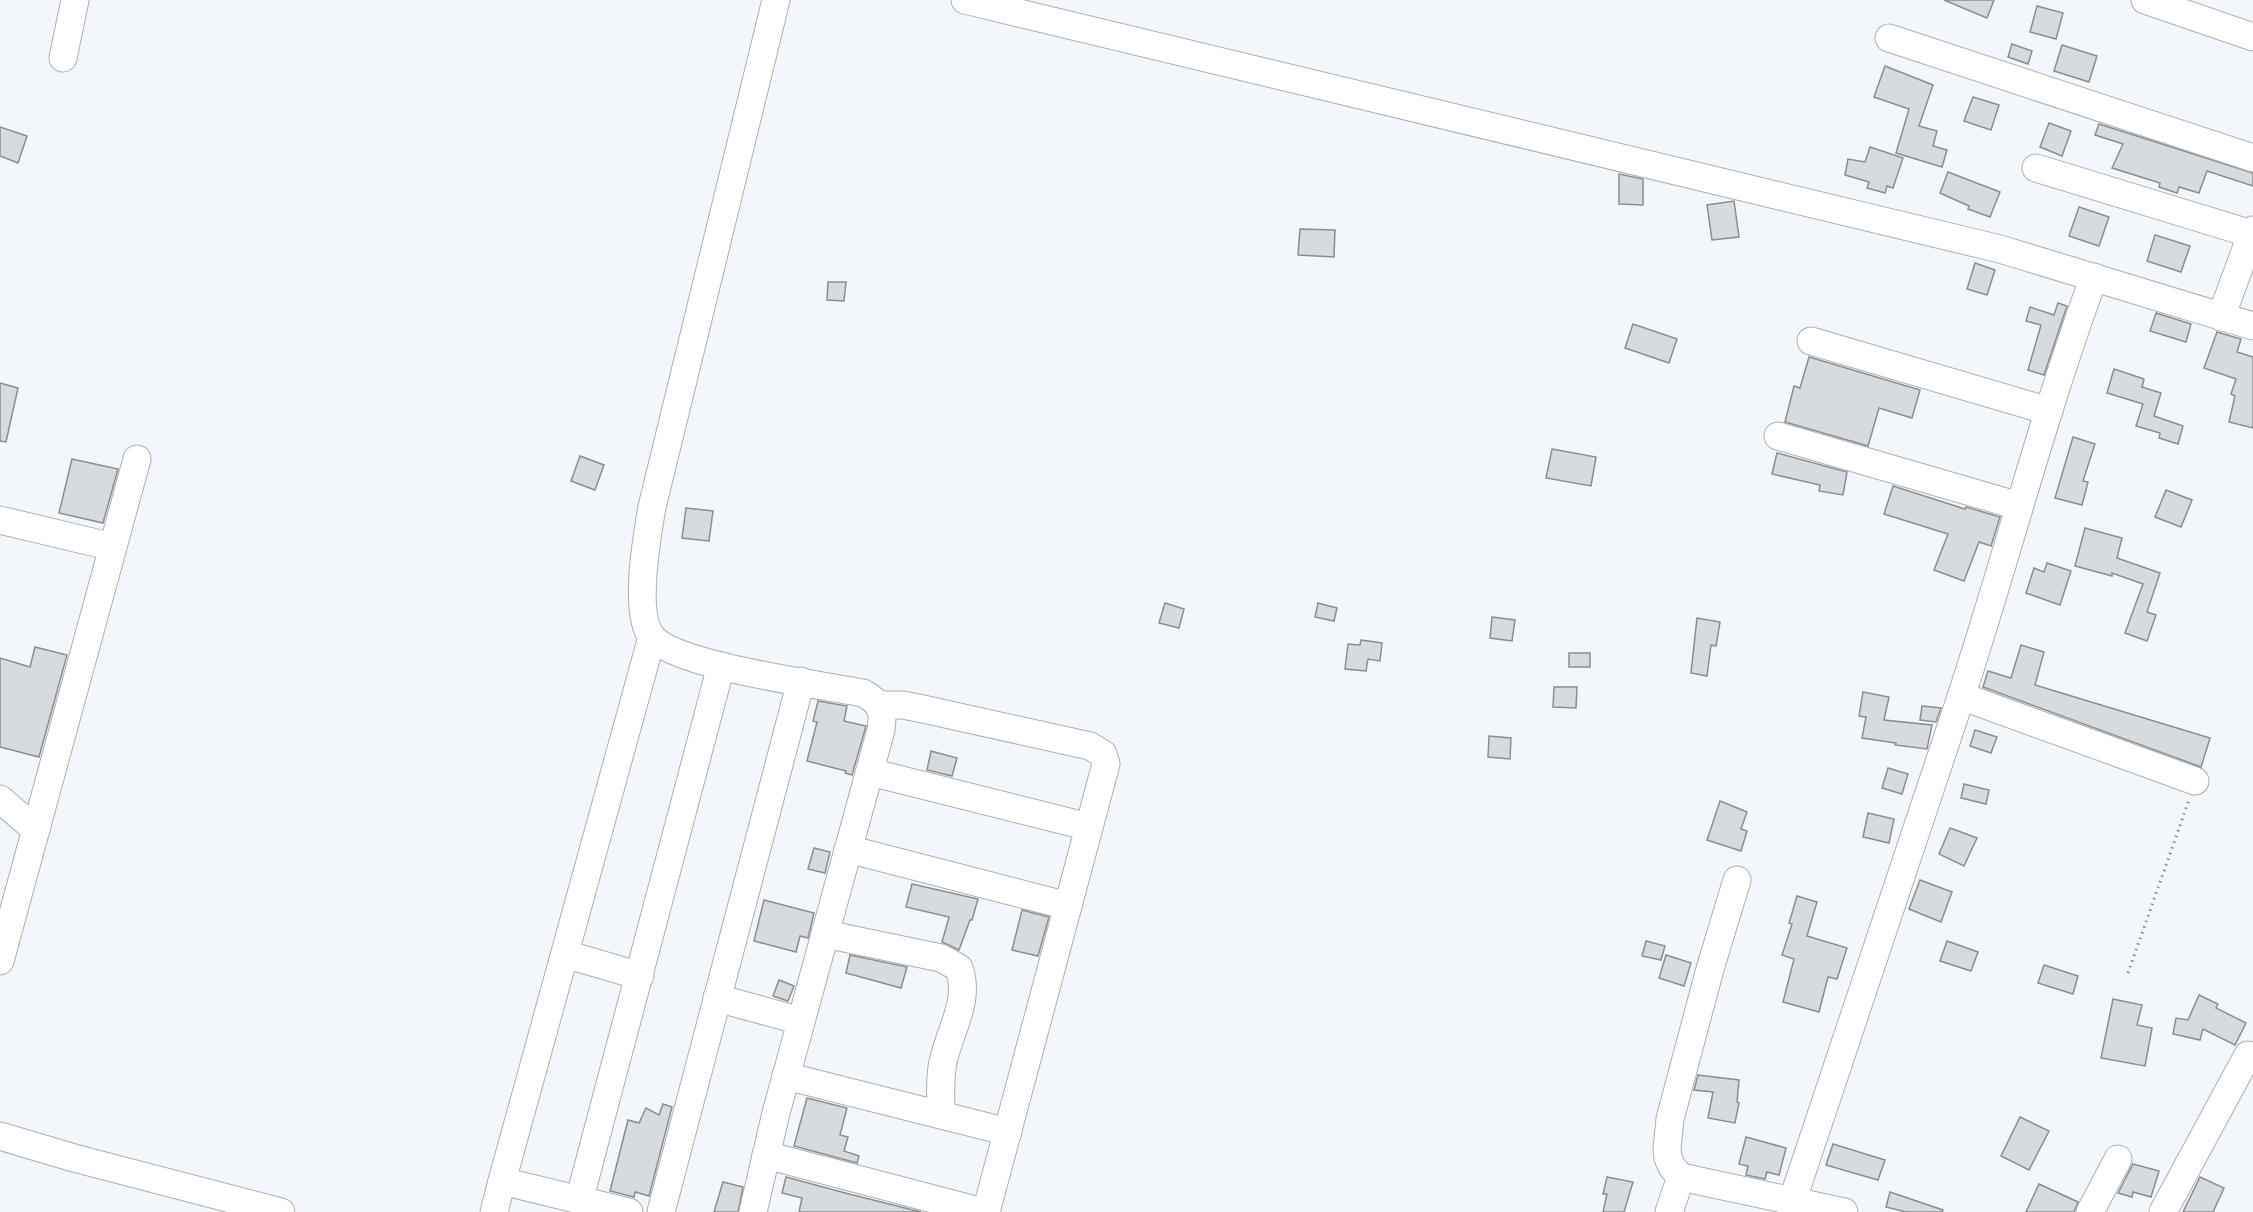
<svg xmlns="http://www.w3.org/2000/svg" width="2253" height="1212" font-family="'Sofia Sans Condensed',sans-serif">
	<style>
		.building { fill: #d7dbdf; stroke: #8a8e91; stroke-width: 1.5 }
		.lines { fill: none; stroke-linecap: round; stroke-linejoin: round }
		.minor-casing { stroke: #abafb2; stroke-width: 29 }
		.path { stroke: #8a8c8f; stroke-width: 3; stroke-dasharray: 1.5 4.5; stroke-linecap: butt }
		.minor { stroke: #fff; stroke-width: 27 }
	</style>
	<rect width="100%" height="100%" fill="#f3f7fb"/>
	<g class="building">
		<path d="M 1944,0 L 1994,0 L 1987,18 Z"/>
		<path d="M 2037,6 L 2063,13 L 2056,39 L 2030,32 Z"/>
		<path d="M 2012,44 L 2032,51 L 2028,64 L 2008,57 Z"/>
		<path d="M 2062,45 L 2097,56 L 2089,82 L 2054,71 Z"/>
		<path d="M 1885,66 L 1933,85 L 1919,126 L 1937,131 L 1933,146 L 1947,150 L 1942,167 L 1896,153 L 1909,109 L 1874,97 Z"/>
		<path d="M 1973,97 L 1999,105 L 1991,130 L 1964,121 Z"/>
		<path d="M 2049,123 L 2071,131 L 2062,156 L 2040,147 Z"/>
		<path d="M 2099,124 L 2253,173 L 2253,186 L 2207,171 L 2199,193 L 2179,187 L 2177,193 L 2159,187 L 2160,183 L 2112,168 L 2123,144 L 2095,135 Z"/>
		<path d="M 0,127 L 27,136 L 18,163 L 0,156 Z"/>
		<path d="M 1870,147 L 1903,158 L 1893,188 L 1887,186 L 1885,193 L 1867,188 L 1869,182 L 1845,175 L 1848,159 L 1865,162 Z"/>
		<path d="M 1948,172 L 2000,192 L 1990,217 L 1968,209 L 1969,206 L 1940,193 Z"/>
		<path d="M 1619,174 L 1643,179 L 1643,205 L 1619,204 Z"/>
		<path d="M 1734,201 L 1739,237 L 1712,240 L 1707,205 Z"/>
		<path d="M 2079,207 L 2109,217 L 2099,246 L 2069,236 Z"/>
		<path d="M 1300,229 L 1335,230 L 1334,257 L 1298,255 Z"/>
		<path d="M 2155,235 L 2190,246 L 2181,272 L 2147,261 Z"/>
		<path d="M 1975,263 L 1995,270 L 1987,295 L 1967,289 Z"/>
		<path d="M 828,282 L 846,282 L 844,301 L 827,300 Z"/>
		<path d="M 2058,303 L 2067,306 L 2044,375 L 2028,370 L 2041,325 L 2026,321 L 2030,307 L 2054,315 Z"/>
		<path d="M 2156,313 L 2191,324 L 2186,342 L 2150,331 Z"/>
		<path d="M 1633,324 L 1677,339 L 1669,363 L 1625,348 Z"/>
		<path d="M 2217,332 L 2241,339 L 2237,352 L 2253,357 L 2253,428 L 2229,422 L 2235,396 L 2231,394 L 2236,379 L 2204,368 Z"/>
		<path d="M 1809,357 L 1920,390 L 1912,418 L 1879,408 L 1868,446 L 1785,422 L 1794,386 L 1800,388 Z"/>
		<path d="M 2114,369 L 2144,379 L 2142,387 L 2161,393 L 2154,416 L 2183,426 L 2178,444 L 2159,438 L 2160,433 L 2136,426 L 2143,404 L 2107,393 Z"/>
		<path d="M 0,383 L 18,388 L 6,442 L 0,441 Z"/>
		<path d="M 2073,437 L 2095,444 L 2083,481 L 2088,482 L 2082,505 L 2055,498 Z"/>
		<path d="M 1552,449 L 1596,457 L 1591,486 L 1546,478 Z"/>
		<path d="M 1777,453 L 1847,472 L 1843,495 L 1819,491 L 1820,485 L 1772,474 Z"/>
		<path d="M 580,456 L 604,465 L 595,490 L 571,481 Z"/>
		<path d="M 72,459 L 118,469 L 103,523 L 59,513 Z"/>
		<path d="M 1893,486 L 1965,509 L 1966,507 L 2000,517 L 1991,546 L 1979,542 L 1964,581 L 1934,570 L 1948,534 L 1884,514 Z"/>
		<path d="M 2166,490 L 2192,500 L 2181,527 L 2155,517 Z"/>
		<path d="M 686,508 L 713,511 L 709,541 L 682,538 Z"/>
		<path d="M 2085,528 L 2122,538 L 2117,558 L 2160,573 L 2147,612 L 2156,615 L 2147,641 L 2125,633 L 2143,584 L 2112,573 L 2112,576 L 2075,566 Z"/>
		<path d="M 2047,563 L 2071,571 L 2060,605 L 2026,593 L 2034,568 L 2044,572 Z"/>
		<path d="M 1165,603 L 1184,609 L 1179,628 L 1159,623 Z"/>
		<path d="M 1318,603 L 1337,608 L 1334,621 L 1315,617 Z"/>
		<path d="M 1492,617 L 1515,620 L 1512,641 L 1490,638 Z"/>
		<path d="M 1697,618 L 1720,622 L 1716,646 L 1711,645 L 1707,676 L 1691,673 Z"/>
		<path d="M 1361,640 L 1382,643 L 1380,661 L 1368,659 L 1366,671 L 1345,669 L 1348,644 L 1360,645 Z"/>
		<path d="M 2021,645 L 2044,652 L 2035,685 L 2210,738 L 2201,767 L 1983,687 L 1988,671 L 2011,678 Z"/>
		<path d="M 35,647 L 67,655 L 39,757 L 0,747 L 0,658 L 30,667 Z"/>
		<rect x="1569" y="653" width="21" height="14"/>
		<path d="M 1554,687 L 1577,687 L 1576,708 L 1553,707 Z"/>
		<path d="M 1863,692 L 1889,697 L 1884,720 L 1932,725 L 1927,749 L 1895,745 L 1896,743 L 1862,738 L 1866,717 L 1859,716 Z"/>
		<path d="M 818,701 L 847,706 L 844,721 L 866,726 L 852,775 L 845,773 L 846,771 L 807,761 L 817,722 L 813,721 Z"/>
		<path d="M 1922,706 L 1941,708 L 1936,722 L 1920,720 Z"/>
		<path d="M 1975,730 L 1997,737 L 1991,753 L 1970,746 Z"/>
		<path d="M 1489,736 L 1511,738 L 1510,759 L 1488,757 Z"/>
		<path d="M 931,751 L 957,758 L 952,776 L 927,770 Z"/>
		<path d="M 1888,768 L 1908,774 L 1902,794 L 1882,788 Z"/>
		<path d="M 1964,784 L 1989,790 L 1986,804 L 1961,798 Z"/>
		<path d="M 1720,801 L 1747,812 L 1741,829 L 1747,831 L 1741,851 L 1707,840 Z"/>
		<path d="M 1868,813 L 1894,819 L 1889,843 L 1863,837 Z"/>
		<path d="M 1950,828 L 1977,838 L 1964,866 L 1939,854 Z"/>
		<path d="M 814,848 L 830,852 L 825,873 L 808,869 Z"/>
		<path d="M 1920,880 L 1952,892 L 1941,922 L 1909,909 Z"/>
		<path d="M 912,884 L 978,899 L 972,920 L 970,920 L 959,950 L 942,942 L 949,917 L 906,907 Z"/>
		<path d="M 1797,896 L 1817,902 L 1807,936 L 1847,948 L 1837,979 L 1828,977 L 1819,1012 L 1783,1002 L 1794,959 L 1782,955 L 1792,924 L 1789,923 Z"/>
		<path d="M 764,900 L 814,913 L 808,938 L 800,936 L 796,952 L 754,941 Z"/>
		<path d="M 1022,910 L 1049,917 L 1038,956 L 1012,950 Z"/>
		<path d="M 1646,941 L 1665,946 L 1661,960 L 1642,956 Z"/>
		<path d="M 1947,941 L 1978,952 L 1971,971 L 1940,961 Z"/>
		<path d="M 850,955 L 907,967 L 901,988 L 846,973 Z"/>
		<path d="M 1666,955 L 1691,963 L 1684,986 L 1659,978 Z"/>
		<path d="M 2044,965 L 2078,976 L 2073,994 L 2038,983 Z"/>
		<path d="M 779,980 L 794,986 L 788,1001 L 773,996 Z"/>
		<path d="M 2199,995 L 2218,1004 L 2216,1008 L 2246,1023 L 2235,1045 L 2203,1029 L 2200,1040 L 2173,1034 L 2176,1018 L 2188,1020 Z"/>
		<path d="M 2113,999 L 2142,1005 L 2137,1025 L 2152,1028 L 2145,1066 L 2101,1058 Z"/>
		<path d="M 1698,1075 L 1739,1080 L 1737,1102 L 1739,1103 L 1735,1123 L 1708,1118 L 1713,1092 L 1694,1090 Z"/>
		<path d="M 807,1098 L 847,1108 L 840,1135 L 848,1137 L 844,1151 L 859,1156 L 857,1163 L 794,1146 Z"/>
		<path d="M 663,1104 L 672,1107 L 649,1196 L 635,1192 L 634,1197 L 610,1191 L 628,1120 L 639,1123 L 646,1108 L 659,1115 Z"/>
		<path d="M 2020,1117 L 2049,1131 L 2029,1170 L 2001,1156 Z"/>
		<path d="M 1746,1137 L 1786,1148 L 1779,1175 L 1767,1172 L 1765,1179 L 1746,1175 L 1748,1166 L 1739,1164 Z"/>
		<path d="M 1833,1144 L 1885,1160 L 1878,1180 L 1826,1165 Z"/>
		<path d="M 2133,1164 L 2159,1171 L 2151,1197 L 2133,1192 L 2132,1197 L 2118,1193 Z"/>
		<path d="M 786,1177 L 849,1194 L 921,1212 L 799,1212 L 802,1198 L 782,1193 Z"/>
		<path d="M 1607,1177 L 1633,1182 L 1624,1212 L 1603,1212 L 1607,1194 L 1603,1194 Z"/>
		<path d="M 2200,1177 L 2224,1188 L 2213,1212 L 2183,1212 Z"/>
		<path d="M 723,1182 L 743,1187 L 738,1212 L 714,1212 Z"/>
		<path d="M 2039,1184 L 2078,1202 L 2074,1212 L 2026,1212 Z"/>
		<path d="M 1890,1192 L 1943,1210 L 1942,1212 L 1906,1212 L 1886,1207 Z"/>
	</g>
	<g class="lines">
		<g class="minor-casing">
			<g id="minor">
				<path d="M 965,0 L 2000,249 L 2253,326"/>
				<path d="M 2145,0 L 2253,37"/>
				<path d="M 1889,38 L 2253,158"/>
				<path d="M 63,58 L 75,0"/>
				<path d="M 2036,168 L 2252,234"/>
				<path d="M 2221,317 L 2253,230"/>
				<path d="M 1811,341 L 2049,411"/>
				<path d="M 1778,436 L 2019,506"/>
				<path d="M 0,520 L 113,547"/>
				<path d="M 1961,696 L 2195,781"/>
				<path d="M 878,705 L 903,705 L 923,709 L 1090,746 L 1103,754 L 1106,764 L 986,1212"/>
				<path d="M 870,772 L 1089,827"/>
				<path d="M 0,799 L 36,830"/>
				<path d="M 848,849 L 1068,906"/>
				<path d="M 1737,880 L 1710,969 L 1670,1119 L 1667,1149 L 1668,1158 L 1672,1167 L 1681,1177 L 1844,1212"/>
				<path d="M 825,934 L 941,958 L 959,968 C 970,1000 952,1026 944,1058 C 939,1076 941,1095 941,1114"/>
				<path d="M 565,954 L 640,976"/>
				<path d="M 0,961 L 137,459"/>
				<path d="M 717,998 L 801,1021"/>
				<path d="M 786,1076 L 1008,1132"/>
				<path d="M 0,1136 L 74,1158 L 281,1212"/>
				<path d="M 766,1155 L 983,1212"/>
				<path d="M 579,1201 L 721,666"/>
				<path d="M 1792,1202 C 1847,1033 1905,865 1961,697 C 2007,557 2043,415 2094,277"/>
				<path d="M 494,1212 L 502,1181"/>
				<path d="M 629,1212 L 502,1181 L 652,637"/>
				<path d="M 661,1212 L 801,681"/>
				<path d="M 753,1212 L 776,1113 L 881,730 C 884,710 881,703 863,693 C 821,685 676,666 652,637 C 633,614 647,536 652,507 L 776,0"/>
				<path d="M 1669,1212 L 1681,1177"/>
				<path d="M 2090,1212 L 2118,1159"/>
				<path d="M 2163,1212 L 2248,1055"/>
			</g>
		</g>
		<path class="path" d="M 2128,973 L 2189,800"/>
		<use href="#minor" class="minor"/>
	</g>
</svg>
